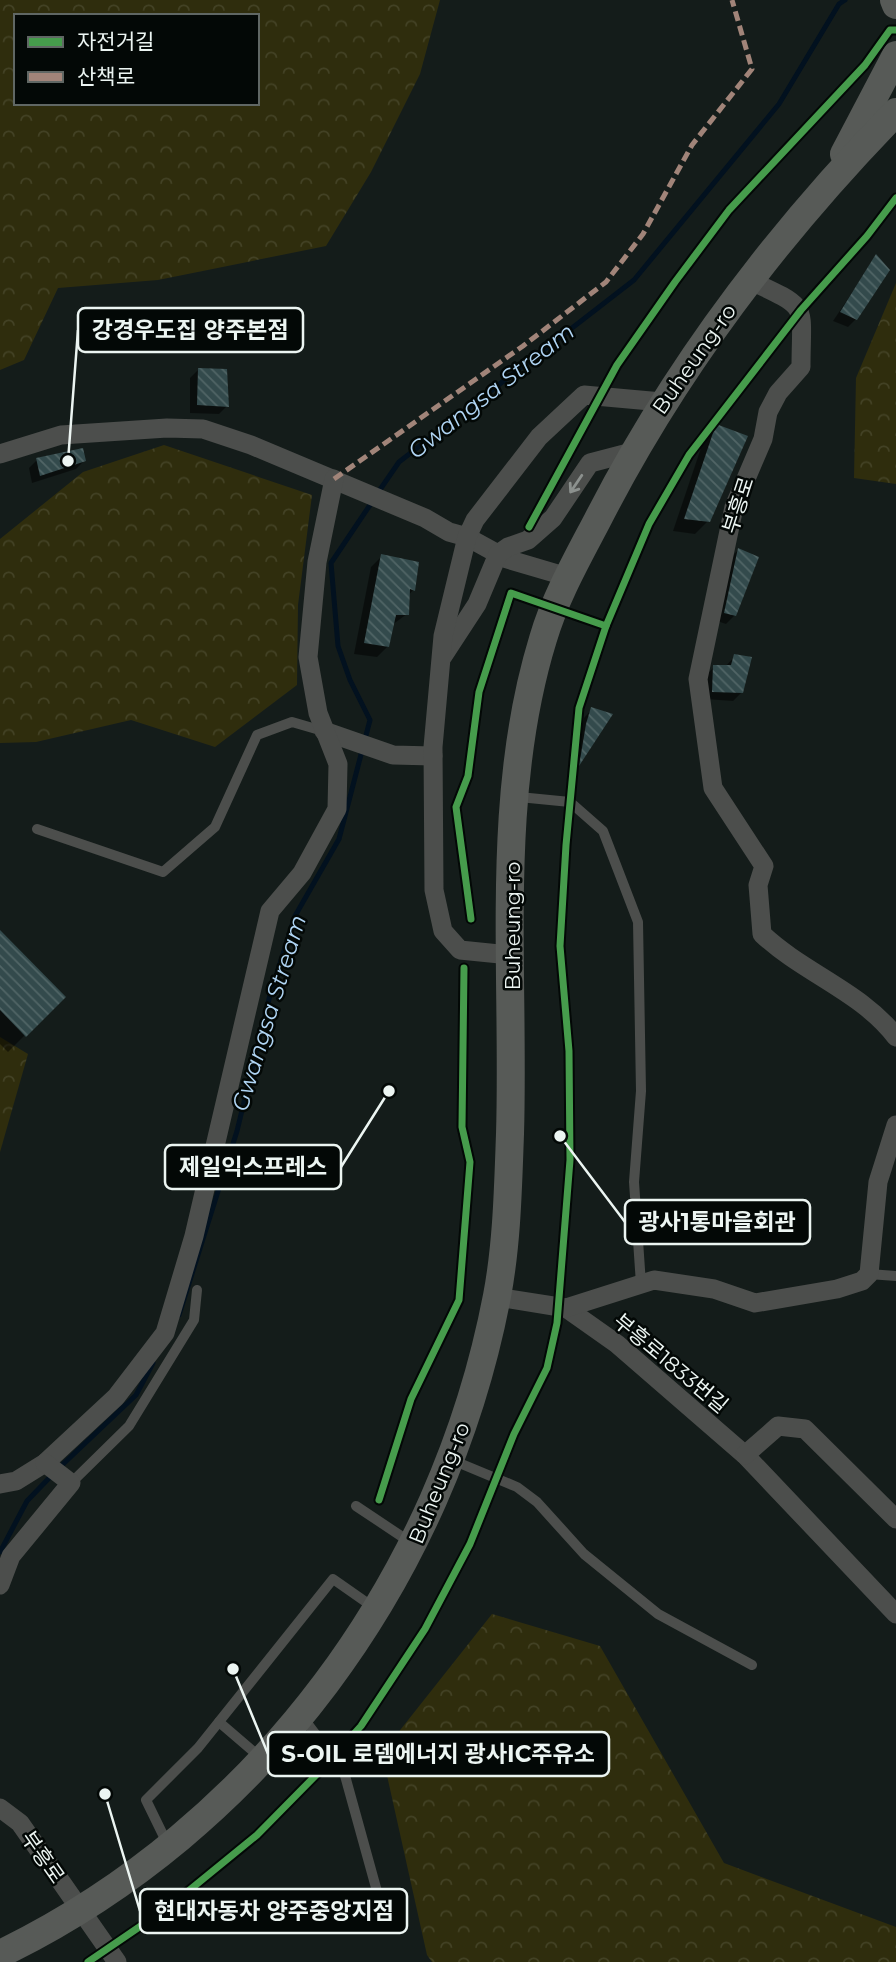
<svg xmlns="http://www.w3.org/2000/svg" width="896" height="1962" font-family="Montserrat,'Noto Sans KR',sans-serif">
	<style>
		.forest { fill: url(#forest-crowns); fill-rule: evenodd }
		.shadow { fill: #0007 }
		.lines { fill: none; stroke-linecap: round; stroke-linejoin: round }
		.stream { stroke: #02111f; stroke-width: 5 }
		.building { fill: url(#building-back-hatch) }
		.service { stroke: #4c4e4c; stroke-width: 10 }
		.minor { stroke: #4c4e4c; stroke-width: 19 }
		.secondary { stroke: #575a57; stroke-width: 28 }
		.quiet { stroke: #a18479; stroke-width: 5; stroke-dasharray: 10 5; stroke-linecap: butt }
		.cycleway-casing { stroke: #030806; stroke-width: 11 }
		.cycleway { stroke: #469c4c; stroke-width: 7 }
		.oneway { stroke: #8c918e }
		.labels { text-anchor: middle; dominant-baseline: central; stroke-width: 5; stroke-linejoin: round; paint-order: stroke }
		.street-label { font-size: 21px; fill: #ecf5f2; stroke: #030806 }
		.water-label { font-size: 23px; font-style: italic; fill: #b0d5f4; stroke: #030806 }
		.leader { fill: none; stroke: #ecf5f2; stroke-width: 2.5 }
		.callout-dot { fill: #ecf5f2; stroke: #030806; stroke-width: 2.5 }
		.callout { fill: #030806; stroke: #ecf5f2; stroke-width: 2.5 }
		.callout-label { font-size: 23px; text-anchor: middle; font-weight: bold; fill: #ecf5f2 }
	</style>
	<defs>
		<pattern id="forest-crowns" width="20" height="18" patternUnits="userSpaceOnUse" patternTransform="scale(1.75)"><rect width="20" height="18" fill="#2f2d0d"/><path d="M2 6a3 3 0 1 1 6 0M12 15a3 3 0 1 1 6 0" fill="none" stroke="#434225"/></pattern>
		<pattern id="building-back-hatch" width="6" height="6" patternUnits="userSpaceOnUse" patternTransform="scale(1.75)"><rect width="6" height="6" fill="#334a4c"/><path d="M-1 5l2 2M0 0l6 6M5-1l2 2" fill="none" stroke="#516566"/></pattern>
	</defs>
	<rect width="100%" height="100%" fill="#141c1a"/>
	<g class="forest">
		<path d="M 0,0 L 440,0 L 420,74 L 371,172 L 326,246 L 158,280 L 58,288 L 24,360 L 0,370 ZM 16,16 L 257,16 L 257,103 L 16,103 Z"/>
		<path d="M 896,283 L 896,484 L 854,478 L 856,378 Z"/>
		<path d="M 164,445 L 312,495 L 298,605 L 297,685 L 215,747 L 131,720 L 36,742 L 0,743 L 0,539 L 83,472 Z"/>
		<path d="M 0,1037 L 28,1054 L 0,1152 Z"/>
		<path d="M 492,1614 L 600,1646 L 724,1863 L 896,1927 L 896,1962 L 432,1962 L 427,1955 L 382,1753 Z"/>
	</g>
	<g class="shadow">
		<path d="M 876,257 L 856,319 L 848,327 L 833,321 Z"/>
		<path d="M 198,370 L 227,406 L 219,414 L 190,413 L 190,378 Z"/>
		<path d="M 717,426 L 708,521 L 695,534 L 673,531 L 704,439 Z"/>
		<path d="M 37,460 L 84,461 L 76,469 L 32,483 L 29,468 Z"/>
		<path d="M 738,550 L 735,615 L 726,624 L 717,621 L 730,559 Z"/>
		<path d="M 382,556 L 413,590 L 408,596 L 407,614 L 392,625 L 388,646 L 377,657 L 354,654 L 371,567 Z"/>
		<path d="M 735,656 L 742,692 L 733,701 L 705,699 L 706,675 L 714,667 L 725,667 Z"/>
		<path d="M 592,709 L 610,715 L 572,769 L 584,718 Z"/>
		<path d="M 0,945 L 63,997 L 8,1052 L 0,1044 Z"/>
	</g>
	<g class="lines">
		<g class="stream">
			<path d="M 377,494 L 399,462 L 634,280 L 779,104 L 839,4 L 845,0"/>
			<path d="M 179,1315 L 237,1131 L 270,995 L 295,916 L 339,839 L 370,720 L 350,680 L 338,646 L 331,563 L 372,502"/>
			<path d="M 60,1467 L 136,1395 L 153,1363"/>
			<path d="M 0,1552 L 27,1501 L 53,1474"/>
		</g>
	</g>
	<g class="building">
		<path d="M 876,254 L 890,270 L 857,320 L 840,312 Z"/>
		<path d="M 198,368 L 227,369 L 229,407 L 197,405 Z"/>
		<path d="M 716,424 L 748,436 L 710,522 L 684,519 Z"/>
		<path d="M 83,448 L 86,461 L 40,476 L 36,458 Z"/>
		<path d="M 738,548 L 759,557 L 736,616 L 724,613 Z"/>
		<path d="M 381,554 L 419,562 L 415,591 L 410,589 L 409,615 L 396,615 L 389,647 L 364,643 Z"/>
		<path d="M 734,654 L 752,657 L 743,693 L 712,692 L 713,665 L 731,665 Z"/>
		<path d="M 591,707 L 613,714 L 579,766 L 586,724 Z"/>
		<path d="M 0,930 L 66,997 L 26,1037 L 0,1010 Z"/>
	</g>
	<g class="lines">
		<g class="service">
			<path d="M 519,797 L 570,802 L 603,831 L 638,922 L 641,1091 L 634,1182 L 641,1284"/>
			<path d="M 37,829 L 163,872 L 215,827 L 257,735 L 292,722 L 323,731"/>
			<path d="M 869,1274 L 896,1276"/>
			<path d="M 452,1460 L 517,1487 L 537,1502 L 584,1554 L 658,1614 L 752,1665"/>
			<path d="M 71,1483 L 129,1426 L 194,1320 L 197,1290"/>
			<path d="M 356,1506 L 410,1542"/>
			<path d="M 301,1715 L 344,1772 L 383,1913"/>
			<path d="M 219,1722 L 261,1758"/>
			<path d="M 167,1843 L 146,1800 L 198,1748 L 333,1579 L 373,1607"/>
		</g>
		<g class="minor">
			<path d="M 751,281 C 811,309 801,303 801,367 L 778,393 L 768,412 L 763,439 L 734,507 L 698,679 L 713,788 L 764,866 L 758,885 L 762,934 C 803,973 862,992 896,1037"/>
			<path d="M 0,454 L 61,435 L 167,428 L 203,429 L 251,445 L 425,518 L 449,532 L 467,537 L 507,559 L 568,577"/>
			<path d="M 443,656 L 477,604 L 498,554 L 508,547 L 528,540 L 553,518 L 590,463 L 632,452"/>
			<path d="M 324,731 L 393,755 L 433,756"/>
			<path d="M 510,955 L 460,950 L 443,931 L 434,890 L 433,747 L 443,636 L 467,537 L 475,520 L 539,437 L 584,395 L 662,402"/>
			<path d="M 497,1297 L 566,1308 L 617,1344 L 745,1455 L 896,1614"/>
			<path d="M 566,1308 L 654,1280 L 714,1289 L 755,1303 L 837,1289 L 862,1281 L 869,1274 L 878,1182 L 896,1125"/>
			<path d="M 745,1455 L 778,1426 L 805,1429 L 896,1519"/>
			<path d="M 0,1484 L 16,1481 L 45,1463 L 116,1397 L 165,1333 L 194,1236 L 270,911 L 302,873 L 337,809 L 338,764 L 318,713 L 308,657 L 317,562 L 334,479"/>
			<path d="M 0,1585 L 11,1556 L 71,1483 L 45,1463"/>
			<path d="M 0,1808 L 20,1823 L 117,1962"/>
		</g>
		<g class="secondary">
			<path d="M 894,0 L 896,5"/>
			<path d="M 844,154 L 896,55"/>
			<path d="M 0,1954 C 260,1828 443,1578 497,1296 C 507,1243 508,1188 510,1134 C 515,971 494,798 543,639 C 555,598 577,559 597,521 C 674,370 778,233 896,112"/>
		</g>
		<path class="quiet" d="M 334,479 L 523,346 L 606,282 L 643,234 L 692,145 L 752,69 L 732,0"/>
		<g class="cycleway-casing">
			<g id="cycleway">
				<path d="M 529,527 L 617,365 L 675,282 L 729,210 L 865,65 L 890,30 L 896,30"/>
				<path d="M 471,919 L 456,807 L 468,776 L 479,692 L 511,593 L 606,626"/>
				<path d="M 379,1500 L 411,1399 L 459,1300 L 470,1162 L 462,1127 L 464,968"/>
				<path d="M 88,1962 L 170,1906 L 257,1835 L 321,1770 L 361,1726 L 425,1629 L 470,1544 L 514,1434 L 547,1368 L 557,1323 L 570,1160 L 569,1051 L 560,946 L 566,845 L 579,708 L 606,626 L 649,524 L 689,455 L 801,310 L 867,236 L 896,198"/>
			</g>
		</g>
		<use href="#cycleway" class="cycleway"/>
	</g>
	<defs><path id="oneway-shaft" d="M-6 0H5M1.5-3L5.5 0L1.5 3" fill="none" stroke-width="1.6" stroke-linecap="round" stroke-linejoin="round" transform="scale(1.75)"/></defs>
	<use class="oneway" href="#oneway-shaft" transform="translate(576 484) rotate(124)"/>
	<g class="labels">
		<g class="street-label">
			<text transform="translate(694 359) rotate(-55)">Buheung-ro</text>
			<text transform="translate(738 505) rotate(-72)">부흥로</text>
			<text transform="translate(512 926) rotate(-90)">Buheung-ro</text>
			<text transform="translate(671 1363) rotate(40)">부흥로1833번길</text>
			<text transform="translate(439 1483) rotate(-68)">Buheung-ro</text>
			<text transform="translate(43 1857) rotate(55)">부흥로</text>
		</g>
		<g class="water-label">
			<text transform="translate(491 391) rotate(-38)">Gwangsa Stream</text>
			<text transform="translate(269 1013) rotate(-73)">Gwangsa Stream</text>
		</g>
	</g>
	<path class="leader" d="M68 461L78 330M389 1091L341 1167M560 1136L625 1222M233 1669L268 1754M105 1794L140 1911"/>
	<g class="callout-dot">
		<circle cx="68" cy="461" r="7"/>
		<circle cx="389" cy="1091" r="7"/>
		<circle cx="560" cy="1136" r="7"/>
		<circle cx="233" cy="1669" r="7"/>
		<circle cx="105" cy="1794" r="7"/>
	</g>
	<g class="callout">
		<rect x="78" y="308" width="225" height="44" rx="7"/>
		<rect x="165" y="1145" width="176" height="44" rx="7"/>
		<rect x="625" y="1200" width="185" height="44" rx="7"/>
		<rect x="268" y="1732" width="341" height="44" rx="7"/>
		<rect x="140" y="1889" width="267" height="44" rx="7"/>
	</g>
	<g class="callout-label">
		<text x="190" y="338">강경우도집 양주본점</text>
		<text x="253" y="1175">제일익스프레스</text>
		<text x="717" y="1230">광사1통마을회관</text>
		<text x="438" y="1762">S-OIL 로뎀에너지 광사IC주유소</text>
		<text x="274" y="1919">현대자동차 양주중앙지점</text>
	</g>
	<rect x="14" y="14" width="245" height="91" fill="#030806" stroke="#606764" stroke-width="2"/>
	<rect x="28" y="37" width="35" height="10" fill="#469c4c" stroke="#606764" stroke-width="2"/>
	<text x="77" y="49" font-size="21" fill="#ecf5f2">자전거길</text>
	<rect x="28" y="72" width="35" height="10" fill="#a18479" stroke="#606764" stroke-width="2"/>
	<text x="77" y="84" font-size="21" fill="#ecf5f2">산책로</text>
</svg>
